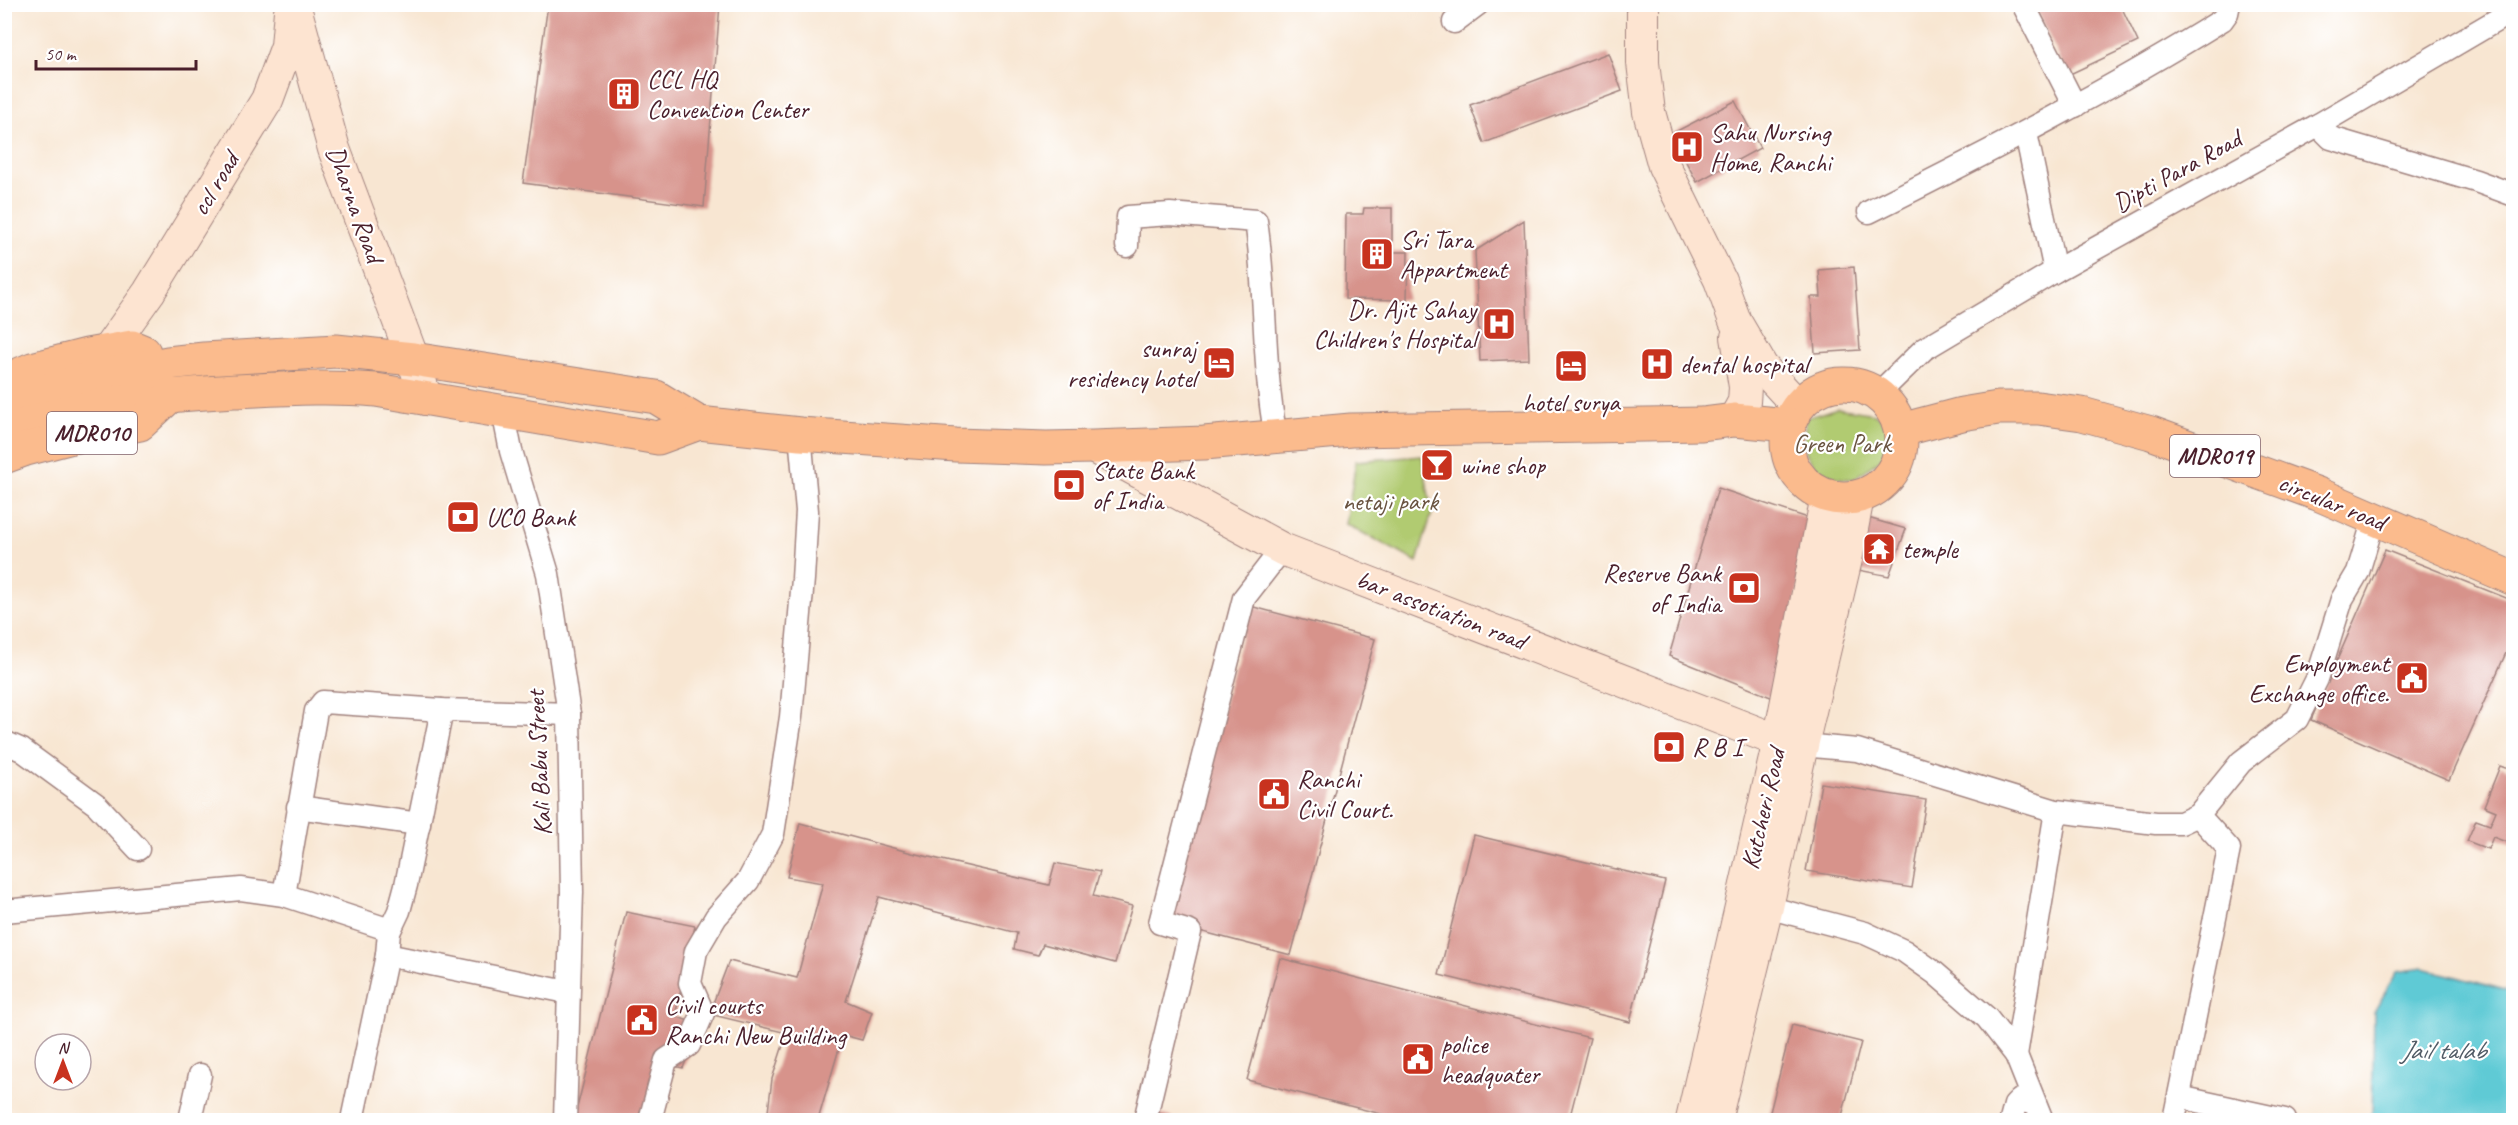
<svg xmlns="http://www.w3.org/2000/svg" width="2518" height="1125" font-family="Caveat,sans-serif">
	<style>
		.green { fill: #b1cb71; stroke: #7e754e; stroke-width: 1.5 }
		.water { fill: #5ecad5; stroke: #547480; stroke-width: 1.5 }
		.building { fill: #d7938b }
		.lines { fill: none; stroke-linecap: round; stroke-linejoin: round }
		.street-casing { stroke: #a1827e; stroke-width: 25 }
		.secondary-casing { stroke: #a1827e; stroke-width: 34 }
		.primary-casing { stroke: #a1827e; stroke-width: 35 }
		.street { stroke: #fff; stroke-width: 22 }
		.secondary { stroke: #fde4d1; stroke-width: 32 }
		.primary { stroke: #fbbb8d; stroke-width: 33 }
		.labels { text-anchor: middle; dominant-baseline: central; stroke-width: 4.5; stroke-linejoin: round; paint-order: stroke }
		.shield { fill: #fff; stroke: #80626b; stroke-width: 1.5 }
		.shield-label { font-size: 24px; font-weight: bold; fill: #4a1f2b }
		.poi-label { font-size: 26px; fill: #4a1f2b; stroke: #fff; text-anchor: start }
		.street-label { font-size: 26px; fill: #4a1f2b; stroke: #fff }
		.park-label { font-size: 26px; fill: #695340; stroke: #fff }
		.water-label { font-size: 27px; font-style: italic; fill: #515b66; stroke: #fff }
	</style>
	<rect width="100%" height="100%" fill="#fff"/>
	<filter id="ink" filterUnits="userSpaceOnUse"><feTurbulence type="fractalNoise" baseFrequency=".0167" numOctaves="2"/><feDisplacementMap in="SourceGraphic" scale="12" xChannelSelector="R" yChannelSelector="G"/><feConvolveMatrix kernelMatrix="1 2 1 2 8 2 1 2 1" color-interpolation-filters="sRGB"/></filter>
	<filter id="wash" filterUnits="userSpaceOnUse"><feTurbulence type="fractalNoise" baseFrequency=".008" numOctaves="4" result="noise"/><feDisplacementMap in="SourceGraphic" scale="24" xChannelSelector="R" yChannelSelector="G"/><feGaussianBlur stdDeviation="1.35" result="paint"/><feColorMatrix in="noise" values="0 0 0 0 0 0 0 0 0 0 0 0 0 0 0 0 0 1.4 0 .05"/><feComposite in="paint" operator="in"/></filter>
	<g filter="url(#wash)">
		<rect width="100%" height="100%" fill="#f8e6d2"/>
		<g class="green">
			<path d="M 1837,408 L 1875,414 L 1895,433 L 1893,450 L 1854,479 C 1836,480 1813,472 1806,452 C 1803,443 1805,428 1806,418 Z"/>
			<path d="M 1422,456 L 1432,513 L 1417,562 L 1346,524 L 1356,461 Z"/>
		</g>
		<path class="water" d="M 2423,968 L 2513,992 L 2513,1120 L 2372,1120 L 2374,1012 L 2397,972 Z"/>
		<g id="blocks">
			<g class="building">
				<path d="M 548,4 L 720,4 L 704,207 L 523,183 Z"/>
				<path d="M 2053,4 L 2120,4 L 2138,42 L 2068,75 L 2037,12 Z"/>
				<path d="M 1608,53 L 1622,91 L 1484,143 L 1470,105 Z"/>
				<path d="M 1735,101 L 1760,148 L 1697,182 L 1671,134 Z"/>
				<path d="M 1364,208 L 1392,208 L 1392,252 L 1408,252 L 1407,300 L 1345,299 L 1346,214 L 1363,214 Z"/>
				<path d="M 1524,220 L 1529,359 L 1480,361 L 1475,251 Z"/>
				<path d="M 1854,267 L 1860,350 L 1815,353 L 1811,297 L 1821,297 L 1819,270 Z"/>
				<path d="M 1718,488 L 1811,519 L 1778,700 L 1669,656 Z"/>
				<path d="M 1868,518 L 1906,529 L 1889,576 L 1853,569 Z"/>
				<path d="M 2385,550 L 2514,601 L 2514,635 L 2449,780 L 2311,720 Z"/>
				<path d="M 1250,606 L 1375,639 L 1291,955 L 1165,922 Z"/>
				<path d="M 2500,766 L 2514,771 L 2514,845 L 2493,837 L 2488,849 L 2467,841 L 2476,820 L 2490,825 L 2496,811 L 2484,806 Z"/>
				<path d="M 1821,783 L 1926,800 L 1912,888 L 1806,871 Z"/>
				<path d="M 800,823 L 912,853 L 1049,885 L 1055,863 L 1100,872 L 1093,896 L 1132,906 L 1115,963 L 1043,944 L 1038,955 L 1014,949 L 1017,933 L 879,897 L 846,1001 L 872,1012 L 862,1040 L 843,1035 L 818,1120 L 767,1120 L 772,1079 L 787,1033 L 709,1014 L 729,961 L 797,978 L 823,883 L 787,877 Z"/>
				<path d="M 1474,835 L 1665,881 L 1630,1022 L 1439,975 Z"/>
				<path d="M 626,912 L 695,926 L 675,1016 L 694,1023 L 687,1058 L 683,1068 L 657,1063 L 643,1120 L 574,1120 Z"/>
				<path d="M 1280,958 L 1590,1038 L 1569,1120 L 1405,1120 L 1247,1080 Z"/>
				<path d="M 1792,1025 L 1861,1042 L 1841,1120 L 1768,1120 Z"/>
				<path d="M 1159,1113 L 1178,1120 L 1157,1120 Z"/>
			</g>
		</g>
	</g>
	<g filter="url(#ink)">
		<use href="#blocks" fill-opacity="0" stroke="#a1827e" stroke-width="1.5"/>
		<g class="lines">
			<g class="street-casing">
				<g id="street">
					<path d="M 2023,4 L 2075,106"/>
					<path d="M 1454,22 L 1478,4"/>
					<path d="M 2318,125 L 2331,138 L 2476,181 L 2514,195"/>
					<path d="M 2026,133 L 2055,271"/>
					<path d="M 1869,212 C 1989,152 2108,91 2222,20 L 2227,13 L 2229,4"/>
					<path d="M 1127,246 L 1128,217 L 1170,214 L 1256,221 C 1267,293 1262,365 1276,437"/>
					<path d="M 1878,394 L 1924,349 L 2055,271 L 2318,125 L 2514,10"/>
					<path d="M 503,411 L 511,451 L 548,574 L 569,714 L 572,892 L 565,1120"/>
					<path d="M 4,742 L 22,750 L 97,805 L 138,849"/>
					<path d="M 1802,745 L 1857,750 L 2056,811 L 2156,823 L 2181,823 L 2198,815 L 2241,762 L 2297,719 L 2317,679 L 2342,599 L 2358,572 L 2374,519"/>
					<path d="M 298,807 L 419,824"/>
					<path d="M 284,895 L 316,711 L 323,702 L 442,710 L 569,714"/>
					<path d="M 1767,907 L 1865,933 L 1904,951 L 1935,973 L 1987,1018 L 2016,1055 L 2042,1120"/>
					<path d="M 4,911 L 241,889 L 284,895 L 384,928 L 389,932 L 387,955 L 352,1120"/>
					<path d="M 389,932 L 399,911 L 406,885 L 442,710"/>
					<path d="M 387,955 L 567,992"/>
					<path d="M 2016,1055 L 2056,811"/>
					<path d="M 2179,1097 L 2285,1120"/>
					<path d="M 190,1120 L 200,1075"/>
					<path d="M 650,1120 L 666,1060 L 689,1045 L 703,1013 L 690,983 L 696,951 L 716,917 L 748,881 L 773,834 L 791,717 L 803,579 L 807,511 L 800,434"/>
					<path d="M 1145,1120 L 1190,932 L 1160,923 L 1244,598 L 1282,549"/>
					<path d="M 2011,1120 L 2015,1105 L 2020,1100 L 2034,1104"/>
					<path d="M 2174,1120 L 2229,849 L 2198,815"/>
				</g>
			</g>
			<g class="secondary-casing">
				<g id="secondary">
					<path d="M 294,4 L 334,149 L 413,359 L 426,399"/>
					<path d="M 1643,4 L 1643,63 L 1649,112 L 1664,166 L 1720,280 L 1735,321 L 1762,367 L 1798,406"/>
					<path d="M 107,351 L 149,292 L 267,100 L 287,46 L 290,11"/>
					<path d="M 1734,420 L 1744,402 L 1745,387 L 1737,337"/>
					<path d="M 1093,447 L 1282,549 L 1779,741 L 1802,745"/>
					<path d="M 1692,1120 L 1779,741 L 1827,496"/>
					<path d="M 1715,1120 L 1767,907 L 1802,745 L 1847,555 L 1858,497"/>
				</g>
			</g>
			<g class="primary-casing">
				<g id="primary">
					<path d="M 4,381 L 32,369 L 87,355 L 132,347 L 144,352"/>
					<circle cx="1844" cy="441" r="57"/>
					<path d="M 4,405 L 23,397 L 99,376 L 168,363 L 204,359 L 336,351 L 413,359 L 656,397 L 699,423 L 800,434 L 956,445 L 1046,448 L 1093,447 L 1204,443 L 1351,430 L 1702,424 L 1734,420 L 1789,425"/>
					<path d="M 1901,430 L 1962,414 L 1998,408 L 2038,408 L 2082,414 L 2151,433 L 2318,494 L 2514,579"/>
					<path d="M 4,433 C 77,402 156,396 234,391 C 281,389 328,386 376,390 L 658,438 L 699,423"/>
					<path d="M 4,457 L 26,449 L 72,437 L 140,424 L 171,395"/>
				</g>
			</g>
			<use href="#street" class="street"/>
			<use href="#secondary" class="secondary"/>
			<use href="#primary" class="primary"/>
		</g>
	</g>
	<defs>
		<g id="building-square" transform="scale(1.725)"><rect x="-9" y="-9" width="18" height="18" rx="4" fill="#c8321e" stroke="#fff"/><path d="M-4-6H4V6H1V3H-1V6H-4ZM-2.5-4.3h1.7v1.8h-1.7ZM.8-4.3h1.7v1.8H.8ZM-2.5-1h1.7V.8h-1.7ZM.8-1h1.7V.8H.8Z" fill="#fff"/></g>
		<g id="hospital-square" transform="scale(1.725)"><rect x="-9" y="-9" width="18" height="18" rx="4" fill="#c8321e" stroke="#fff"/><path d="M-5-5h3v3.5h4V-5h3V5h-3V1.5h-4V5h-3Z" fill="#fff"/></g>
		<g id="hotel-square" transform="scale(1.725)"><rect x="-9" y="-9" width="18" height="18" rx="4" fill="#c8321e" stroke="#fff"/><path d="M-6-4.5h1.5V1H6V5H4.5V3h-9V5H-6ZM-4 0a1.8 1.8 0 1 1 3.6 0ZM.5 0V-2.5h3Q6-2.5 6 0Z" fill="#fff"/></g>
		<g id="bar-square" transform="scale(1.725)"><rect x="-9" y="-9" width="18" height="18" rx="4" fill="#c8321e" stroke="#fff"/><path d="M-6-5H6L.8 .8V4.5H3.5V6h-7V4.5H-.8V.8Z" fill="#fff"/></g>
		<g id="bank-square" transform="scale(1.725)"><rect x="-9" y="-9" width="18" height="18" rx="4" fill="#c8321e" stroke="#fff"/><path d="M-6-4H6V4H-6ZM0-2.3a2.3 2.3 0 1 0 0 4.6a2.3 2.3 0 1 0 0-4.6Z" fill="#fff"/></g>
		<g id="temple-square" transform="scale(1.725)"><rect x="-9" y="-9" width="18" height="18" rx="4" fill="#c8321e" stroke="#fff"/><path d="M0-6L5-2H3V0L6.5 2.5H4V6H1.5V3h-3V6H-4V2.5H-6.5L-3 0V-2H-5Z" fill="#fff"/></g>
		<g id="civic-square" transform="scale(1.725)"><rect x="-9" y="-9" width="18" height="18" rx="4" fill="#c8321e" stroke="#fff"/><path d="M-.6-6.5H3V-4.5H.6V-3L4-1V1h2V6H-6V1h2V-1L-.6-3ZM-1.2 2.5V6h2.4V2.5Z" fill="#fff"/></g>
	</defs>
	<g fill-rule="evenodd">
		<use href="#building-square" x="624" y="94"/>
		<use href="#hospital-square" x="1687" y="147"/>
		<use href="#building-square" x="1377" y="254"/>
		<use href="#hospital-square" x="1499" y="324"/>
		<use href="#hotel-square" x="1219" y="363"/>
		<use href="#hospital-square" x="1657" y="364"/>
		<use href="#hotel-square" x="1571" y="366"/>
		<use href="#bar-square" x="1437" y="465"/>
		<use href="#bank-square" x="1069" y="485"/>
		<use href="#bank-square" x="463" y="517"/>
		<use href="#temple-square" x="1879" y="549"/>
		<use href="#bank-square" x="1744" y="588"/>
		<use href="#civic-square" x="2412" y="678"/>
		<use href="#bank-square" x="1669" y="747"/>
		<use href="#civic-square" x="1274" y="794"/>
		<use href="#civic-square" x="642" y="1020"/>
		<use href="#civic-square" x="1418" y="1059"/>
	</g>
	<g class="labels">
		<g class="shield">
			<rect x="47" y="412" width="90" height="42" rx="4.5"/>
			<rect x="2170" y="435" width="90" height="42" rx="4.5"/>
		</g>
		<g class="shield-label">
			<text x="92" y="433">MDR010</text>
			<text x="2215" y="456">MDR019</text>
		</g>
		<g class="poi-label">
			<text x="647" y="79">CCL HQ<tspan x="647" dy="30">Convention Center</tspan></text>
			<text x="1710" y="132">Sahu Nursing<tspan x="1710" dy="30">Home, Ranchi</tspan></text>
			<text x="1400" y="239">Sri Tara<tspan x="1400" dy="30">Appartment</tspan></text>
			<text x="1476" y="309" text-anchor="end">Dr. Ajit Sahay<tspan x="1476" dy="30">Children's Hospital</tspan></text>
			<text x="1196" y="348" text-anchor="end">sunraj<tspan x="1196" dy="30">residency hotel</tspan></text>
			<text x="1680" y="364">dental hospital</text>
			<text x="1571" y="402" text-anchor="middle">hotel surya</text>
			<text x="1460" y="465">wine shop</text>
			<text x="1092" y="470">State Bank<tspan x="1092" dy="30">of India</tspan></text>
			<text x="486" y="517">UCO Bank</text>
			<text x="1902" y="549">temple</text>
			<text x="1721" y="573" text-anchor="end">Reserve Bank<tspan x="1721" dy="30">of India</tspan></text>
			<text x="2389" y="663" text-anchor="end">Employment<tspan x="2389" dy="30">Exchange office.</tspan></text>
			<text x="1692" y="747">R B I</text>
			<text x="1297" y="779">Ranchi<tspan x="1297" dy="30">Civil Court.</tspan></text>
			<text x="665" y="1005">Civil courts<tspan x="665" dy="30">Ranchi New Building</tspan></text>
			<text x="1441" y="1044">police<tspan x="1441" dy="30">headquater</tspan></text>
		</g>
		<g class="street-label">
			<text transform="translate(2177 171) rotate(-29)">Dipti Para Road</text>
			<text transform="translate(215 184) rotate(-59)">ccl road</text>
			<text transform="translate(355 204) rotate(70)">Dharna Road</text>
			<text transform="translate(2332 502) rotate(22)">circular road</text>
			<text transform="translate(1441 610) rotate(21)">bar assotiation road</text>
			<text transform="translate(539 763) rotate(-93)">Kali Babu Street</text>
			<text transform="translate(1763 809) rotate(-77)">Kutcheri Road</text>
		</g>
		<g class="park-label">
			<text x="1842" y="443">Green Park</text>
			<text x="1390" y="501">netaji park</text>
		</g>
		<g class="water-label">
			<text x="2443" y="1050">Jail talab</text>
		</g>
	</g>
	<rect width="2518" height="1125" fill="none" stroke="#fff" stroke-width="24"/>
	<g transform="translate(63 1062)"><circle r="28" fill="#ffffff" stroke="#b7a5aa" stroke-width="1.5"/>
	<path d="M0-4.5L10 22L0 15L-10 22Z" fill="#c8321e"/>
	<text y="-9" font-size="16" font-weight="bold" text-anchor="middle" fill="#4a1f2b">N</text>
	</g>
	<path d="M36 60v9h160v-9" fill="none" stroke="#4a1f2b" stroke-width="3"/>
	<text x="45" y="60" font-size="18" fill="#4a1f2b" stroke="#ffffff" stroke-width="4.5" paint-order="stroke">50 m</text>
</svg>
